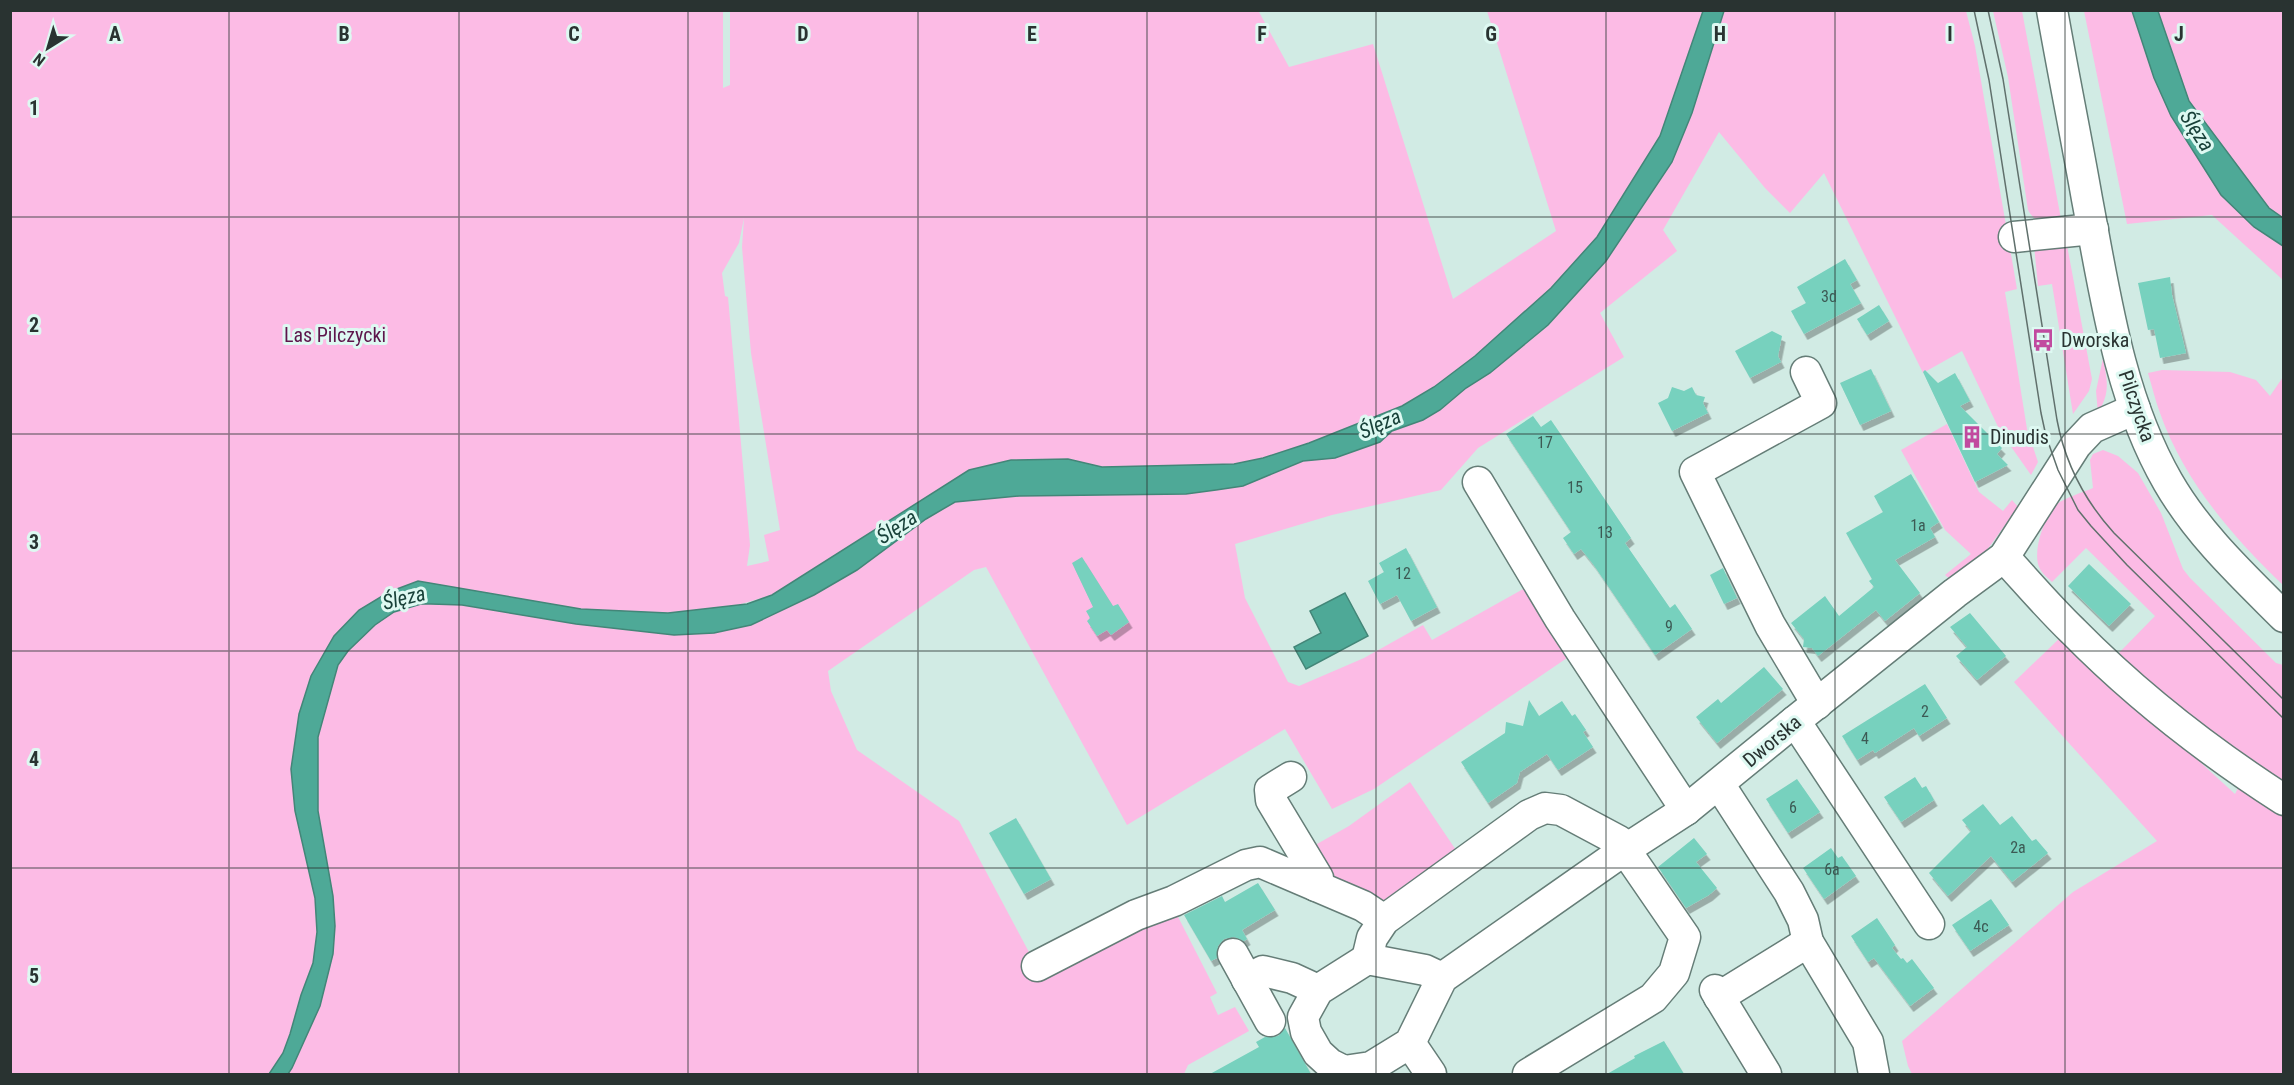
<svg xmlns="http://www.w3.org/2000/svg" width="2294" height="1085" font-family="'Roboto Condensed',sans-serif">
	<style>
		.green { fill: #fcbbe5; fill-rule: evenodd }
		.water { fill: #4ea997; stroke: #438678; stroke-width: 1.5 }
		.building { fill: #77d1be; filter: url(#shadow) }
		.lines { fill: none; stroke-linecap: round; stroke-linejoin: round }
		.minor-casing { stroke: #657d77; stroke-width: 33 }
		.minor { stroke: #fff; stroke-width: 30 }
		.tram { stroke: #60706c; stroke-width: 1.5 }
		.grid { fill: none; stroke: #293331; stroke-width: 1.5; stroke-opacity: 0.55 }
		.labels { text-anchor: middle; dominant-baseline: central; stroke-width: 6; stroke-linejoin: round; paint-order: stroke }
		.number-label { font-size: 16px; fill: #3c5a54 }
		.park-label { font-size: 20px; fill: #5d154b; stroke: #def9f2 }
		.poi-label { font-size: 20px; fill: #293331; stroke: #def9f2; text-anchor: start }
		.street-label { font-size: 20px; fill: #293331; stroke: #def9f2 }
		.water-label { font-size: 21px; font-style: italic; fill: #184139; stroke: #def9f2 }
		.grid-label { font-size: 20px; text-anchor: middle; font-weight: bold; fill: #293331; stroke: #def9f2; stroke-width: 6; stroke-linejoin: round; paint-order: stroke }
	</style>
	<defs>
		<filter id="shadow"><feDropShadow dx="3.5" dy="6" stdDeviation="0" flood-color="#0004"/></filter>
	</defs>
	<rect width="100%" height="100%" fill="#d1ebe4"/>
	<g class="green">
		<path d="M 1169,10 L 1254,11 L 1259,12 L 1289,67 L 1373,44 L 1453,299 L 1556,231 L 1487,11 L 1703,11 L 1660,136 L 1597,237 L 1551,288 L 1475,356 L 1434,387 L 1402,406 L 1309,443 L 1263,458 L 1234,464 L 1102,467 L 1068,459 L 1011,460 L 969,470 L 772,595 L 741,604 L 751,625 L 814,595 L 857,570 L 926,519 L 955,502 L 1019,496 L 1243,486 L 1303,461 L 1335,458 L 1364,448 L 1380,442 L 1392,431 L 1423,420 L 1440,410 L 1466,388 L 1490,373 L 1548,326 L 1606,261 L 1672,162 L 1692,113 L 1724,11 L 1966,11 L 1975,46 L 2017,289 L 2005,292 L 2027,429 L 2038,462 L 2031,475 L 2000,431 L 1962,351 L 1923,373 L 1824,173 L 1790,213 L 1765,188 L 1719,132 L 1663,230 L 1677,251 L 1600,313 L 1624,357 L 1478,448 L 1441,490 L 1332,515 L 1235,544 L 1245,598 L 1288,682 L 1299,686 L 1364,658 L 1423,625 L 1432,640 L 1525,588 L 1567,658 L 1374,789 L 1332,809 L 1285,729 L 1127,825 L 986,567 L 974,570 L 828,671 L 831,691 L 857,750 L 959,821 L 1038,969 L 1174,909 L 1217,993 L 1210,997 L 1218,1015 L 1235,1007 L 1249,1031 L 1188,1065 L 1184,1074 L 11,1074 L 10,11 L 723,11 L 723,88 L 730,85 L 730,11 ZM 744,218 L 742,247 L 751,353 L 780,530 L 764,535 L 769,561 L 747,566 L 750,545 L 728,297 L 725,296 L 722,273 L 739,243 Z"/>
		<path d="M 1993,11 L 2022,11 L 2061,219 C 2046,221 2036,225 2028,210 L 2008,77 Z"/>
		<path d="M 2084,11 L 2132,11 L 2148,59 L 2254,227 L 2283,246 L 2283,280 L 2212,215 L 2127,224 Z"/>
		<path d="M 2158,11 L 2283,11 L 2283,218 L 2269,208 L 2189,101 Z"/>
		<path d="M 2066,240 L 2092,379 L 2089,391 L 2073,414 L 2052,284 L 2038,286 L 2034,245 Z"/>
		<path d="M 2103,358 C 2107,381 2111,391 2098,413 L 2096,391 Z"/>
		<path d="M 2162,370 L 2230,372 L 2256,380 L 2270,396 L 2283,377 L 2283,585 C 2232,536 2184,481 2160,413 C 2155,400 2152,386 2148,373 Z"/>
		<path d="M 1947,424 L 1979,492 L 2003,511 L 2012,500 L 2018,507 L 1987,550 L 1951,580 L 1945,575 L 1971,554 L 1945,530 L 1901,450 Z"/>
		<path d="M 2103,450 L 2118,456 L 2138,473 L 2161,513 L 2183,569 L 2190,578 L 2276,663 L 2283,665 L 2283,794 L 2115,657 L 2155,616 L 2086,548 L 2052,582 C 2047,577 2040,572 2038,564 C 2034,547 2044,519 2055,506 C 2061,499 2084,492 2093,488 L 2090,460 L 2093,454 Z"/>
		<path d="M 2062,636 L 2235,794 L 2242,780 L 2283,807 L 2283,1074 L 1912,1074 L 1908,1066 L 1902,1041 L 2073,892 L 2157,841 L 2014,682 Z"/>
		<path d="M 1410,782 L 1460,856 L 1393,903 L 1376,905 L 1329,885 L 1308,849 L 1349,826 Z"/>
	</g>
	<g class="water">
		<path d="M 1703,11 L 1724,11 L 1692,113 L 1672,162 L 1606,261 L 1548,325 L 1490,373 L 1466,388 L 1440,410 L 1423,420 L 1392,431 L 1380,442 L 1335,458 L 1303,461 L 1243,486 L 1216,490 L 1186,494 L 1019,496 L 955,502 L 926,519 L 857,570 L 814,595 L 751,625 L 714,633 L 674,635 L 576,624 L 462,605 L 431,604 L 421,604 L 394,612 L 375,625 L 348,651 L 338,665 L 318,737 L 318,811 L 333,896 L 335,926 L 333,954 L 320,1006 L 292,1068 L 288,1074 L 269,1074 L 283,1053 L 290,1034 L 301,995 L 313,963 L 317,932 L 315,898 L 295,811 L 291,769 L 299,714 L 311,676 L 334,636 L 359,610 L 389,592 L 418,581 L 581,609 L 668,613 L 747,604 L 772,595 L 969,470 L 1011,460 L 1068,459 L 1102,467 L 1234,464 L 1263,458 L 1309,443 L 1402,406 L 1434,387 L 1475,356 L 1551,288 L 1597,237 L 1660,136 Z"/>
		<path d="M 2132,11 L 2158,11 L 2189,101 L 2269,208 L 2283,218 L 2283,246 L 2254,227 L 2221,195 L 2171,116 L 2154,78 Z"/>
		<path d="M 1345,593 L 1368,636 L 1306,669 L 1294,647 L 1321,633 L 1310,611 Z"/>
	</g>
	<g class="building">
		<path d="M 1845,259 L 1857,280 L 1850,284 L 1861,303 L 1804,334 L 1791,311 L 1806,303 L 1797,287 Z"/>
		<path d="M 2170,277 L 2172,295 L 2186,353 L 2160,358 L 2154,329 L 2148,330 L 2138,283 Z"/>
		<path d="M 1879,305 L 1889,321 L 1867,335 L 1857,319 Z"/>
		<path d="M 1772,331 L 1782,336 L 1778,356 L 1781,362 L 1750,378 L 1735,351 Z"/>
		<path d="M 1871,369 L 1891,411 L 1860,425 L 1840,383 Z"/>
		<path d="M 1925,370 L 1938,383 L 1955,373 L 1970,401 L 1960,406 L 2002,448 L 1997,454 L 2008,465 L 1975,482 L 1923,372 Z"/>
		<path d="M 1672,387 L 1684,391 L 1692,387 L 1696,395 L 1705,397 L 1703,403 L 1708,413 L 1672,431 L 1658,403 L 1668,398 Z"/>
		<path d="M 1533,416 L 1541,427 L 1551,420 L 1631,538 L 1625,543 L 1670,608 L 1675,604 L 1692,629 L 1655,655 L 1593,564 L 1581,549 L 1574,554 L 1563,538 L 1571,532 L 1506,434 Z"/>
		<path d="M 1911,474 L 1939,522 L 1930,528 L 1935,537 L 1895,560 L 1920,593 L 1885,621 L 1876,610 L 1818,656 L 1812,648 L 1803,647 L 1804,639 L 1791,623 L 1825,596 L 1839,616 L 1874,587 L 1869,581 L 1872,579 L 1846,533 L 1883,512 L 1874,496 Z"/>
		<path d="M 1406,548 L 1437,607 L 1411,621 L 1397,595 L 1380,604 L 1368,581 L 1384,572 L 1379,563 Z"/>
		<path d="M 1082,557 L 1113,606 L 1118,604 L 1129,622 L 1111,635 L 1107,630 L 1097,636 L 1087,621 L 1090,618 L 1086,611 L 1093,607 L 1072,563 Z"/>
		<path d="M 2089,564 L 2131,604 L 2109,626 L 2068,586 Z"/>
		<path d="M 1723,568 L 1737,598 L 1724,604 L 1710,575 Z"/>
		<path d="M 1970,613 L 2006,656 L 1977,680 L 1956,656 L 1967,647 L 1950,627 Z"/>
		<path d="M 1764,667 L 1783,689 L 1717,743 L 1696,717 L 1718,699 L 1721,703 Z"/>
		<path d="M 1925,684 L 1947,718 L 1919,736 L 1914,728 L 1875,753 L 1873,750 L 1857,760 L 1842,736 Z"/>
		<path d="M 1529,700 L 1539,716 L 1562,701 L 1572,716 L 1575,714 L 1586,730 L 1583,732 L 1593,747 L 1558,770 L 1547,754 L 1520,772 L 1517,783 L 1488,803 L 1461,762 L 1505,733 L 1506,722 L 1523,726 Z"/>
		<path d="M 1915,777 L 1922,788 L 1926,786 L 1934,800 L 1901,822 L 1884,797 Z"/>
		<path d="M 1797,779 L 1820,812 L 1788,833 L 1766,799 Z"/>
		<path d="M 1983,804 L 2000,825 L 2012,816 L 2032,841 L 2036,839 L 2048,853 L 2012,882 L 1991,856 L 1948,896 L 1929,873 L 1971,831 L 1962,820 Z"/>
		<path d="M 1016,818 L 1051,879 L 1024,894 L 989,833 Z"/>
		<path d="M 1694,838 L 1707,854 L 1696,862 L 1717,888 L 1709,895 L 1686,908 L 1658,867 Z"/>
		<path d="M 1831,848 L 1838,858 L 1842,856 L 1856,876 L 1824,899 L 1803,868 Z"/>
		<path d="M 1258,883 L 1275,910 L 1242,930 L 1247,939 L 1244,941 L 1234,937 L 1224,939 L 1218,946 L 1217,958 L 1211,961 L 1184,915 L 1222,896 L 1225,902 Z"/>
		<path d="M 1991,899 L 2009,925 L 1970,951 L 1952,925 Z"/>
		<path d="M 1877,918 L 1895,945 L 1892,948 L 1901,959 L 1903,958 L 1907,963 L 1912,959 L 1934,988 L 1910,1006 L 1874,958 L 1868,962 L 1851,936 Z"/>
		<path d="M 1285,1028 L 1311,1074 L 1210,1074 L 1259,1047 L 1256,1042 L 1265,1037 L 1278,1036 Z"/>
		<path d="M 1664,1041 L 1684,1074 L 1607,1074 L 1635,1058 L 1634,1056 Z"/>
	</g>
	<g class="lines">
		<g class="minor-casing">
			<g id="minor">
				<path d="M 2052,10 C 2063,73 2076,136 2087,199 C 2105,294 2119,397 2168,482 C 2198,534 2242,575 2284,617"/>
				<path d="M 2014,237 L 2093,229"/>
				<path d="M 1806,372 L 1821,403 L 1695,472 L 1770,625 L 1817,704"/>
				<path d="M 1478,482 L 1560,619 L 1686,810"/>
				<path d="M 2004,557 C 2027,582 2049,608 2073,631 C 2136,695 2208,751 2284,800"/>
				<path d="M 1795,721 L 1929,924"/>
				<path d="M 1291,777 L 1270,790 L 1271,800 L 1318,878 L 1316,886"/>
				<path d="M 1719,784 L 1789,892 L 1803,920 L 1808,942 L 1868,1042 L 1874,1074"/>
				<path d="M 1233,954 L 1270,1021"/>
				<path d="M 1367,959 L 1372,938 L 1384,920 L 1529,815 L 1545,808 L 1561,810 L 1619,841 L 1685,937 L 1674,973 L 1653,998 L 1528,1074"/>
				<path d="M 1037,966 L 1136,915 L 1174,901 L 1246,865 L 1260,862 L 1363,906 L 1384,920"/>
				<path d="M 1442,978 L 1425,970 L 1367,959 L 1318,990 L 1303,1017 L 1306,1032 L 1318,1053 L 1330,1064 L 1344,1071 L 1371,1067 L 1410,1043 L 1442,978 L 1626,849 L 1686,810 L 1795,721 L 1955,593 L 2004,557 L 2076,445 L 2092,428 L 2135,409"/>
				<path d="M 1247,980 L 1263,971 L 1292,978 L 1318,990"/>
				<path d="M 1715,990 L 1766,1074"/>
				<path d="M 1719,997 L 1808,942"/>
				<path d="M 1410,1043 L 1431,1074"/>
			</g>
		</g>
		<use href="#minor" class="minor"/>
		<g class="tram">
			<path d="M 1974,10 L 1989,80 L 2041,413 L 2046,436 L 2058,470 L 2078,510 L 2091,526 L 2127,565 L 2284,719"/>
			<path d="M 1988,10 L 2003,79 L 2057,420 C 2065,463 2085,501 2114,533 L 2284,700"/>
		</g>
	</g>
	<path class="grid" d="M 229,10 L 229,1074M 459,10 L 459,1074M 688,10 L 688,1074M 918,10 L 918,1074M 1147,10 L 1147,1074M 1376,10 L 1376,1074M 1606,10 L 1606,1074M 1835,10 L 1835,1074M 2065,10 L 2065,1074M 10,217 L 2284,217M 10,434 L 2284,434M 10,651 L 2284,651M 10,868 L 2284,868"/>
	<defs>
		<g id="bus-bare" transform="scale(1.8)"><path d="M-5-6H5V4H4V6H2V4H-2V6H-4V4H-5ZM-3.5-4V0h7V-4ZM-3.5 1.2v1.5H-2V1.2ZM2 1.2v1.5H3.5V1.2Z" fill="#c14a9f" stroke="#def9f2" stroke-width="2.5" paint-order="stroke"/></g>
		<g id="building-bare" transform="scale(1.8)"><path d="M-4-6H4V6H1V3H-1V6H-4ZM-2.5-4.3h1.7v1.8h-1.7ZM.8-4.3h1.7v1.8H.8ZM-2.5-1h1.7V.8h-1.7ZM.8-1h1.7V.8H.8Z" fill="#c14a9f" stroke="#def9f2" stroke-width="2.5" paint-order="stroke"/></g>
	</defs>
	<g fill-rule="evenodd">
		<use href="#bus-bare" x="2043" y="340"/>
		<use href="#building-bare" x="1972" y="437"/>
	</g>
	<g class="labels">
		<g class="number-label">
			<text x="1829" y="296">3d</text>
			<text x="1545" y="442">17</text>
			<text x="1575" y="487">15</text>
			<text x="1918" y="525">1a</text>
			<text x="1605" y="532">13</text>
			<text x="1403" y="573">12</text>
			<text x="1669" y="626">9</text>
			<text x="1925" y="711">2</text>
			<text x="1865" y="738">4</text>
			<text x="1793" y="807">6</text>
			<text x="2018" y="847">2a</text>
			<text x="1832" y="869">6a</text>
			<text x="1981" y="926">4c</text>
		</g>
		<g class="park-label">
			<text x="335" y="335">Las Pilczycki</text>
		</g>
		<g class="poi-label">
			<text x="2061" y="340">Dworska</text>
			<text x="1990" y="437">Dinudis</text>
		</g>
		<g class="street-label">
			<text transform="translate(2137 406) rotate(71)">Pilczycka</text>
			<text transform="translate(1772 741) rotate(-40)">Dworska</text>
		</g>
		<g class="water-label">
			<text transform="translate(2197 131) rotate(57)">Ślęza</text>
			<text transform="translate(1380 424) rotate(-24)">Ślęza</text>
			<text transform="translate(897 527) rotate(-33)">Ślęza</text>
			<text transform="translate(404 598) rotate(-14)">Ślęza</text>
		</g>
	</g>
	<g class="grid-label">
		<text x="115" y="41">A</text>
		<text x="344" y="41">B</text>
		<text x="574" y="41">C</text>
		<text x="803" y="41">D</text>
		<text x="1032" y="41">E</text>
		<text x="1262" y="41">F</text>
		<text x="1491" y="41">G</text>
		<text x="1720" y="41">H</text>
		<text x="1950" y="41">I</text>
		<text x="2179" y="41">J</text>
		<text x="34" y="115">1</text>
		<text x="34" y="332">2</text>
		<text x="34" y="549">3</text>
		<text x="34" y="766">4</text>
		<text x="34" y="983">5</text>
	</g>
	<rect width="2294" height="1085" fill="none" stroke="#293331" stroke-width="24"/>
	<g transform="translate(48 48) rotate(217)" stroke="#def9f2" stroke-width="4.5" paint-order="stroke">
	<path d="M0-4.5L10 22L0 15L-10 22Z" fill="#293331"/>
	<text y="-9" font-size="16" font-weight="bold" text-anchor="middle" fill="#293331">N</text>
	</g>
</svg>
